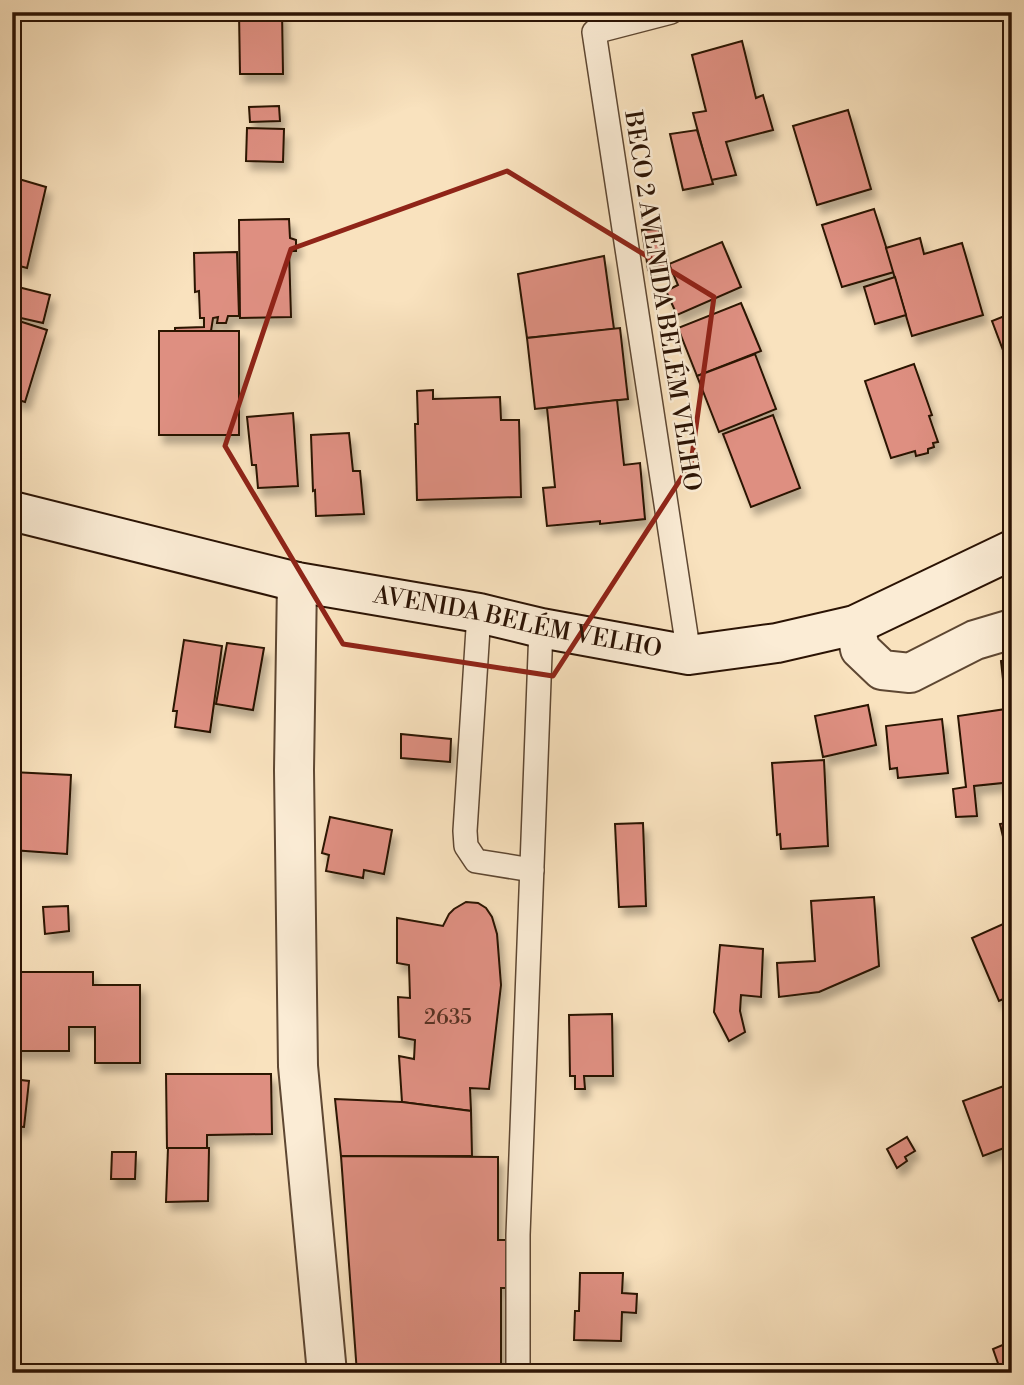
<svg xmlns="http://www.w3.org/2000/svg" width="1024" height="1385" font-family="'Libre Bodoni',serif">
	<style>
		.building { fill: #de8f81; stroke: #2b1304; stroke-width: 2; filter: url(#shadow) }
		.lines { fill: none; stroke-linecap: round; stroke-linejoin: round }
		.lane-casing { stroke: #5e4732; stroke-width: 26 }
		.street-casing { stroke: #5e4732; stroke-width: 42 }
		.secondary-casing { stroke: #2b1304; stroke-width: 42 }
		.lane { stroke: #fbecd5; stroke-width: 23 }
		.street { stroke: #fbecd5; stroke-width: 38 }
		.secondary { stroke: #fbecd5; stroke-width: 38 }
		.marked { fill: none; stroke: #8f2418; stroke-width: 5; stroke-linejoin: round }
		.labels { text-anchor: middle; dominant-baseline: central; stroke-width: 5; stroke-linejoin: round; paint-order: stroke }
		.number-label { font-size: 21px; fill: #583223 }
		.street-label { font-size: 24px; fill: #2b1304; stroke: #fbecd5 }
	</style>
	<defs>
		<filter id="shadow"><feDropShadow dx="4.5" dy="8" stdDeviation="3.5" flood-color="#0004"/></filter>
	</defs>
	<rect width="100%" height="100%" fill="#f9e2be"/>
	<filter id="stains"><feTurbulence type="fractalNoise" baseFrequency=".00286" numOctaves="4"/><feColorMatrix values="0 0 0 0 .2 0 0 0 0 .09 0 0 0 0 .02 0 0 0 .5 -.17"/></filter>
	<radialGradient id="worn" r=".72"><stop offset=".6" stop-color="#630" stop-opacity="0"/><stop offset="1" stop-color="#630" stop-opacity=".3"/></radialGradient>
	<g class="building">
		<path d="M 239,12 L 282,12 L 283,74 L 240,74 Z"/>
		<path d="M 742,41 L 756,98 L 763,95 L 773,130 L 726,142 L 736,175 L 711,180 L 693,113 L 706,111 L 692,55 Z"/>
		<path d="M 279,106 L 280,121 L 250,122 L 249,107 Z"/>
		<path d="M 848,110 L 871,189 L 817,205 L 793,126 Z"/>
		<path d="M 247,128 L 284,129 L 283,162 L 246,161 Z"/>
		<path d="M 697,130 L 713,184 L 683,190 L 670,134 Z"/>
		<path d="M 12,177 L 46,187 L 27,268 L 12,264 Z"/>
		<path d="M 874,209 L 894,272 L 842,287 L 822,225 Z"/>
		<path d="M 289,219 L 290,238 L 296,240 L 296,251 L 289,251 L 291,317 L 240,318 L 239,220 Z"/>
		<path d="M 659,229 L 663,259 L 655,260 L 648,269 L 642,230 Z"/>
		<path d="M 920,238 L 924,254 L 962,243 L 983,315 L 912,336 L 886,248 Z"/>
		<path d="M 722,242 L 741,287 L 677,315 L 666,291 L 678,285 L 669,264 Z"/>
		<path d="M 237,252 L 239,316 L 228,316 L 226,323 L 217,323 L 218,317 L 213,318 L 211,331 L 175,331 L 175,328 L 204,327 L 204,318 L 200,318 L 199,291 L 195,292 L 194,253 Z"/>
		<path d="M 604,256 L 614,329 L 527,338 L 518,274 Z"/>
		<path d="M 895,277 L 906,315 L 875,324 L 864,287 Z"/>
		<path d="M 14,286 L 50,295 L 43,323 L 12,316 Z"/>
		<path d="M 741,303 L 761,351 L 697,376 L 678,328 Z"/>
		<path d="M 1012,313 L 1012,374 L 992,321 Z"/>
		<path d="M 19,321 L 47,330 L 25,402 L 12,398 L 12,326 L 17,328 Z"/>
		<path d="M 620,328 L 628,399 L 535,409 L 527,338 Z"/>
		<rect x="159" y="331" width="80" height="104"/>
		<path d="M 755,354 L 776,409 L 719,432 L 697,376 Z"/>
		<path d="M 914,364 L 932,415 L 929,416 L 938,442 L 933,443 L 934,447 L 928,449 L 928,453 L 916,456 L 915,451 L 891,458 L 865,381 Z"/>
		<path d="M 433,390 L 433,399 L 500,397 L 501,420 L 519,420 L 521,497 L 417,500 L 415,424 L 418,424 L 417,391 Z"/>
		<path d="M 617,400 L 624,465 L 640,463 L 645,519 L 600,524 L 600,521 L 547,526 L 543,488 L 555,487 L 547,408 Z"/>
		<path d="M 293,413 L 298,486 L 258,488 L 256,465 L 252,465 L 247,417 Z"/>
		<path d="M 773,415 L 800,488 L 751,507 L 723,434 Z"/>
		<path d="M 349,433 L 353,471 L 360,471 L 364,514 L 316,516 L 315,490 L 313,491 L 311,435 Z"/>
		<path d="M 184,640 L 222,646 L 210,732 L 175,727 L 177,711 L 173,711 Z"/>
		<path d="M 227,643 L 264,648 L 253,710 L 216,704 Z"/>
		<path d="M 1012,659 L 1012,761 L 1001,661 Z"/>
		<path d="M 868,705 L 876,745 L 823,757 L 815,716 Z"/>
		<path d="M 1006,709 L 1012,761 L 1012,782 L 974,786 L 977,816 L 956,817 L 953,789 L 966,787 L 958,716 Z"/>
		<path d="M 942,719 L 948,773 L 898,778 L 897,768 L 890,769 L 886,726 Z"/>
		<path d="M 401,734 L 451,739 L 450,762 L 401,758 Z"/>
		<path d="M 824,760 L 828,846 L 781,849 L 780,834 L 777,835 L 772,763 Z"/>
		<path d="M 12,772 L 71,775 L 67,854 L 12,850 Z"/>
		<path d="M 330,817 L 392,830 L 384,874 L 364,870 L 363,878 L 326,871 L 329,855 L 322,853 Z"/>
		<path d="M 1012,822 L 1012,842 L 1007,843 L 1007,841 L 1004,841 L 1000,824 Z"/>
		<path d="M 643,823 L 646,906 L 619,907 L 615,824 Z"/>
		<path d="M 874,897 L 879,966 L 819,992 L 779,997 L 777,963 L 815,961 L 811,901 Z"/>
		<path d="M 466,902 L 478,903 L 486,908 L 492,917 L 497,934 L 501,985 L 489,1089 L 470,1088 L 471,1111 L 402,1102 L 399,1056 L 414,1059 L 415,1040 L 399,1037 L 398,997 L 410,998 L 409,965 L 397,963 L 397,918 L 443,926 L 449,914 L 454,909 Z"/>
		<path d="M 68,906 L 69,931 L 45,934 L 43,907 Z"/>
		<path d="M 1012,920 L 1012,995 L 999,1001 L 972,938 Z"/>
		<path d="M 720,945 L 763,949 L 761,997 L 741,995 L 740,1011 L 745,1032 L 729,1041 L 714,1012 Z"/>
		<path d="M 12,972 L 93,972 L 93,985 L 140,985 L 140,1063 L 95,1063 L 95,1027 L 69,1027 L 69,1051 L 12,1051 Z"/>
		<path d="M 612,1014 L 613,1076 L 584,1076 L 585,1089 L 575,1089 L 575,1076 L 570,1076 L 569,1015 Z"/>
		<path d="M 166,1074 L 271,1074 L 272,1134 L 207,1135 L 207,1148 L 167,1148 Z"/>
		<path d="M 12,1079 L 29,1081 L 24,1127 L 12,1126 Z"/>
		<path d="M 1012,1083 L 1012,1145 L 983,1156 L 963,1101 Z"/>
		<path d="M 335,1099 L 402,1102 L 471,1111 L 472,1156 L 341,1156 Z"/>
		<path d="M 907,1137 L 915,1151 L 905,1157 L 907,1161 L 897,1168 L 887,1149 Z"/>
		<path d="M 168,1148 L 209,1148 L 208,1201 L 166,1202 Z"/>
		<path d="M 112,1152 L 136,1152 L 135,1179 L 111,1179 Z"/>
		<path d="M 341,1156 L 498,1157 L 498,1240 L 507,1240 L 516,1288 L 501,1288 L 501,1365 L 439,1365 L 439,1373 L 357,1373 Z"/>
		<path d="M 580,1273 L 623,1273 L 622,1293 L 637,1294 L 636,1313 L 622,1312 L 621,1341 L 574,1340 L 575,1311 L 579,1311 Z"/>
		<path d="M 1012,1341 L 1012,1365 L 1000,1369 L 993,1349 Z"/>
	</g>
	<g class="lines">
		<g class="lane-casing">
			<g id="lane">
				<path d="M 671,12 L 594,32 L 689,655"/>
				<path d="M 479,613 L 465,831 L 466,846 L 476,861 L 532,870"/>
				<path d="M 518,1373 L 518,1235 L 541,628"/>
			</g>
		</g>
		<g class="street-casing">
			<g id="street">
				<path d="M 297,582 L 294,770 L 298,1066 L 327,1373"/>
				<path d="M 855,625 L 860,649 L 882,670 L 910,673 L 975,640 L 1012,629"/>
			</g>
		</g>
		<g class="secondary-casing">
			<g id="secondary">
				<path id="s1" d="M 12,511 L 297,582 L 479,613 L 541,628 L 689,655 L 777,643 L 855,625 L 1012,550"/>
			</g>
		</g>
		<use href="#lane" class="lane"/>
		<use href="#street" class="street"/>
		<use href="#secondary" class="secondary"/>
	</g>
	<path class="marked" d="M 507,171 L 714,297 L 691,463 L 553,676 L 343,644 L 225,446 L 291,249 Z"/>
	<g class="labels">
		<g class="number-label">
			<text x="448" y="1018">2635</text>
		</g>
		<g class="street-label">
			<text transform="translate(662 301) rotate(81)">BECO 2 AVENIDA BELÉM VELHO</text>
			<text stroke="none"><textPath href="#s1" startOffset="518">AVENIDA BELÉM VELHO</textPath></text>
		</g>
	</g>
	<rect width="1024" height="1385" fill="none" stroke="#f9e2be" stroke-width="42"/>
	<rect x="14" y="14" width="996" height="1357" fill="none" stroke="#2b1304" stroke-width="3.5"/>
	<rect x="21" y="21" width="982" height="1343" fill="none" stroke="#2b1304" stroke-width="2"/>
	<rect width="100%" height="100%" filter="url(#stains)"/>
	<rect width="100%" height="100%" fill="url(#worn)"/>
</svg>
